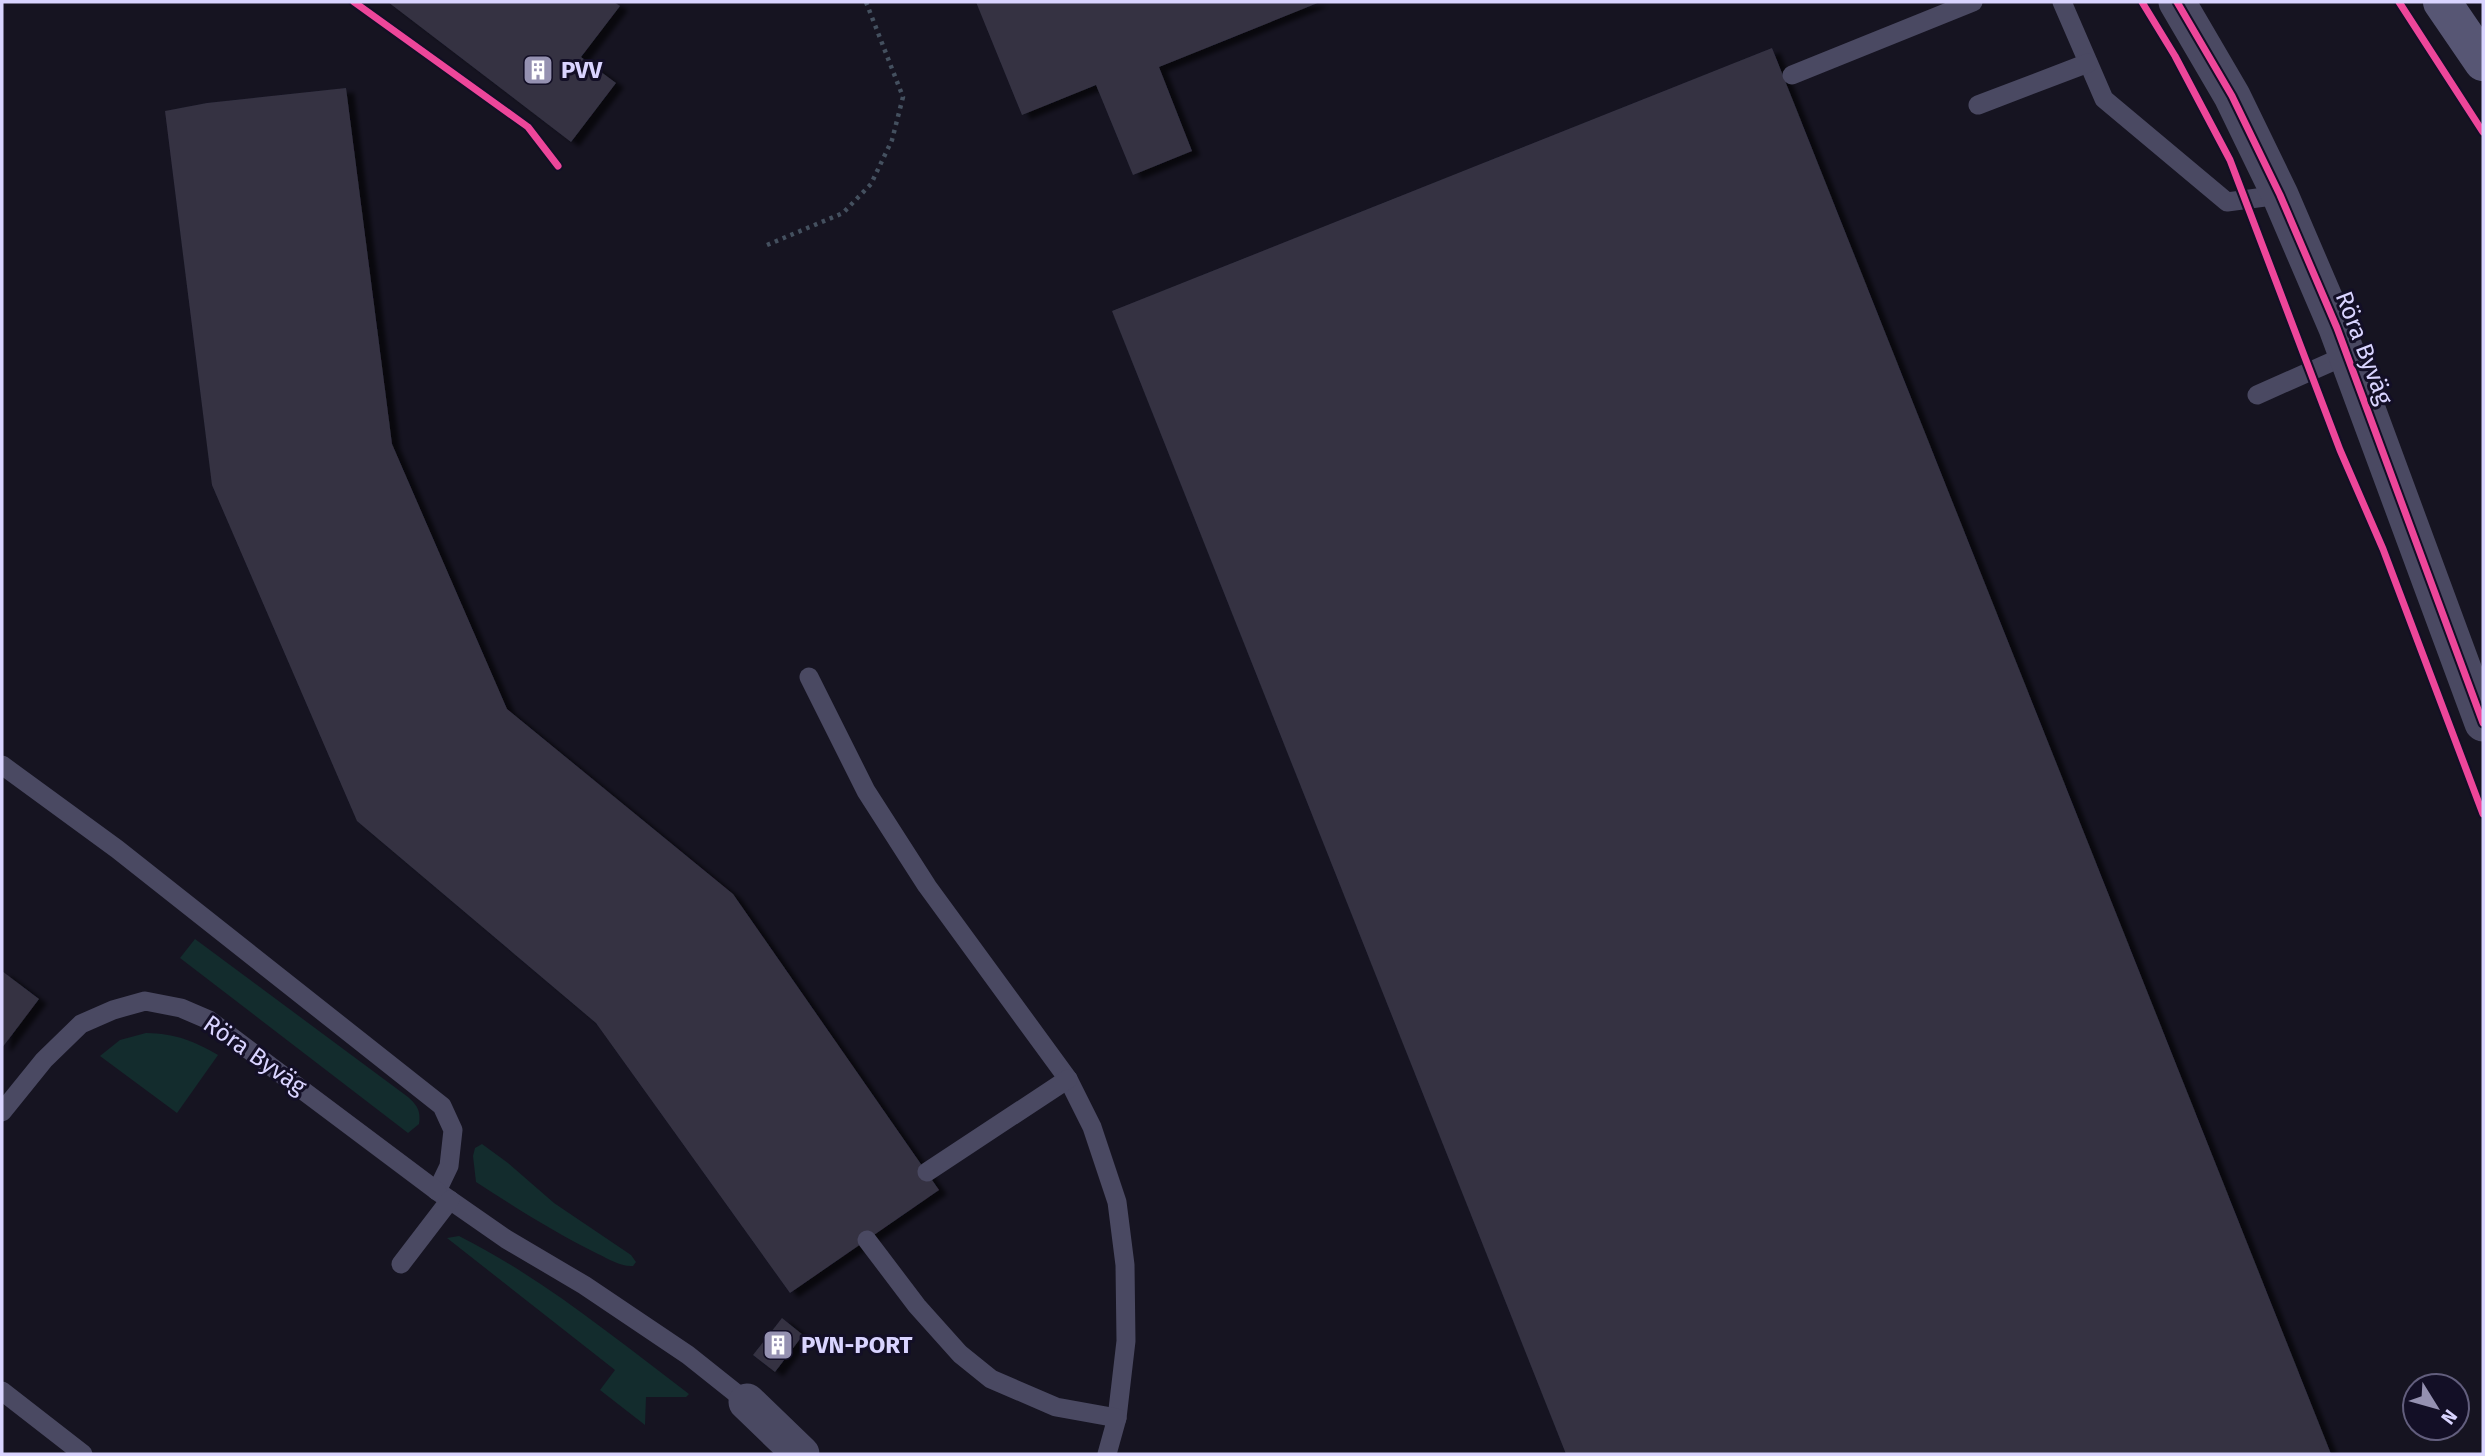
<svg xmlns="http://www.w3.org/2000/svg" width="2485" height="1456" font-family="'Fira Sans',sans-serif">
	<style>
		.green { fill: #132c2d }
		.building { fill: #343243; filter: url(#shadow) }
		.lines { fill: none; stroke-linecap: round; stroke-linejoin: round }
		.path { stroke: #44505f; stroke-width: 4.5; stroke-dasharray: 3.5 5; stroke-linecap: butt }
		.lane { stroke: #4a4962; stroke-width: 19 }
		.street { stroke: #4a4962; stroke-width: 37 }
		.secondary { stroke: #575674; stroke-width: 38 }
		.cycleway-casing { stroke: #130f26; stroke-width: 11 }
		.cycleway { stroke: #ed469a; stroke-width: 7 }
		.labels { text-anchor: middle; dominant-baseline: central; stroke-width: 6; stroke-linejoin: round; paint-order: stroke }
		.poi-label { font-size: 24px; font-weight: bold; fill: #d9d4ff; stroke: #130f26; text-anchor: start }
		.street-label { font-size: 24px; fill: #d9d4ff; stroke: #130f26 }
	</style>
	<defs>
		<filter id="shadow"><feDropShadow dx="8" dy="4.5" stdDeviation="2" flood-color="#0009"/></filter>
	</defs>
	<rect width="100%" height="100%" fill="#161421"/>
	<g class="green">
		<path d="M 195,939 L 408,1097 C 417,1105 421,1111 419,1124 L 408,1133 L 180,958 Z"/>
		<path d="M 146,1033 C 176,1034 192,1040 218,1055 L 177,1113 L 100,1056 L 120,1040 Z"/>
		<path d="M 482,1144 L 508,1163 L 554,1203 L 631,1255 L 636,1262 L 633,1266 C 621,1267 609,1259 598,1254 C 555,1233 516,1208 476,1182 L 473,1156 L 475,1148 Z"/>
		<path d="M 459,1236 C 541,1277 615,1338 689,1394 L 686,1397 L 646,1397 L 645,1425 L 600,1390 L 615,1370 L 447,1238 Z"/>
	</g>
	<g class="building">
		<path d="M 388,2 L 614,2 L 620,6 L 581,57 L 616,83 L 571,142 Z"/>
		<path d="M 976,2 L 1320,2 L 1159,67 L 1192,151 L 1133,175 L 1096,85 L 1022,115 Z"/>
		<path d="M 1772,48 L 2331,1454 L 1566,1454 L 1112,311 Z"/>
		<path d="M 346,88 L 392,444 L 507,709 L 733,894 L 939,1190 L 790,1293 L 596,1023 L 357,821 L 212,485 L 165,111 L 207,103 Z"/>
		<path d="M 2,971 L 39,999 L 2,1048 Z"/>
		<path d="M 782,1318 L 803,1335 L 775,1372 L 753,1355 Z"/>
	</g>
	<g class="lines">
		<path class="path" d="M 767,245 L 843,213 L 871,184 L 892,140 L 903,97 L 866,2"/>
		<g class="lane">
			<path d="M 2062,2 L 2104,99 L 2227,202 L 2280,195"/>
			<path d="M 1792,75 L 1973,2"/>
			<path d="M 1978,105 L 2088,63"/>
			<path d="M 2257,395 L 2347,355"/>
			<path d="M 809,677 L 866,791 L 927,886 L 1068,1079 L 1092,1127 L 1117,1202 L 1125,1265 L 1126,1341 L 1117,1418"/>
			<path d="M 2,765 L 117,849 L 442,1106 L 453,1130 L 449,1166 L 437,1191 L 506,1239 L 584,1285 L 688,1355 L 747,1402"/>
			<path d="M 2,1112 L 44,1060 L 81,1024 L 113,1010 L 145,1001 L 181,1008 L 209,1020 L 437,1191"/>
			<path d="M 927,1172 L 1068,1079"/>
			<path d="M 867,1240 L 917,1306 L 960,1354 L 991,1379 L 1056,1407 L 1117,1418 L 1107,1454"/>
			<path d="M 401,1264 L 450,1200"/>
			<path d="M 2,1391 L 83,1454"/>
		</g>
		<g class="street">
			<path d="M 2177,2 L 2232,96 L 2280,195 L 2337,328 L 2483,723"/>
			<path d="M 747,1402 L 801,1454"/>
		</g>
		<path class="secondary" d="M 2442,2 L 2483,62"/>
		<g class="cycleway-casing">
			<g id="cycleway">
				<path d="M 354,2 L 528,127 L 558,166"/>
				<path d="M 2142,2 L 2175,56 L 2230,160 L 2340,450 L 2383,549 L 2483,814"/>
				<path d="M 2177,2 L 2232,96 L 2280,195 L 2337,328 L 2483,723"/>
				<path d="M 2399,2 L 2483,132"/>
			</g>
		</g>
		<use href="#cycleway" class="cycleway"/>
	</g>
	<defs>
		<g id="building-square" transform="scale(1.575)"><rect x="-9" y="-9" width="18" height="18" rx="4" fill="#9591b1" stroke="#130f26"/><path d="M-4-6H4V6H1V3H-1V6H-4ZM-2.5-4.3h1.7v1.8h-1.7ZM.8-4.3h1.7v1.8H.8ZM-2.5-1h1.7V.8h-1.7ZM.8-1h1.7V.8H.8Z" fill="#fff"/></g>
	</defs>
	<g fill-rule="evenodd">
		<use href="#building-square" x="538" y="70"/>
		<use href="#building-square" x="778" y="1345"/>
	</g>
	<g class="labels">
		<g class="poi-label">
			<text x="561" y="70">PVV</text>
			<text x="801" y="1345">PVN-PORT</text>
		</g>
		<g class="street-label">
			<text transform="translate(2364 348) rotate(69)">Röra Byväg</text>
			<text transform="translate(255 1055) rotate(35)">Röra Byväg</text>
		</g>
	</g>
	<rect width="2485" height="1456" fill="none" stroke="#d9d4ff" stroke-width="7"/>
	<g transform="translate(2436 1407) rotate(127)"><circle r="33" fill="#130f26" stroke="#625e7d" stroke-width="2"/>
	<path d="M0-5L12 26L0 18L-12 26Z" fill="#9591b1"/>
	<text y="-10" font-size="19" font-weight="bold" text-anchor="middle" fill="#d9d4ff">N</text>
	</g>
</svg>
